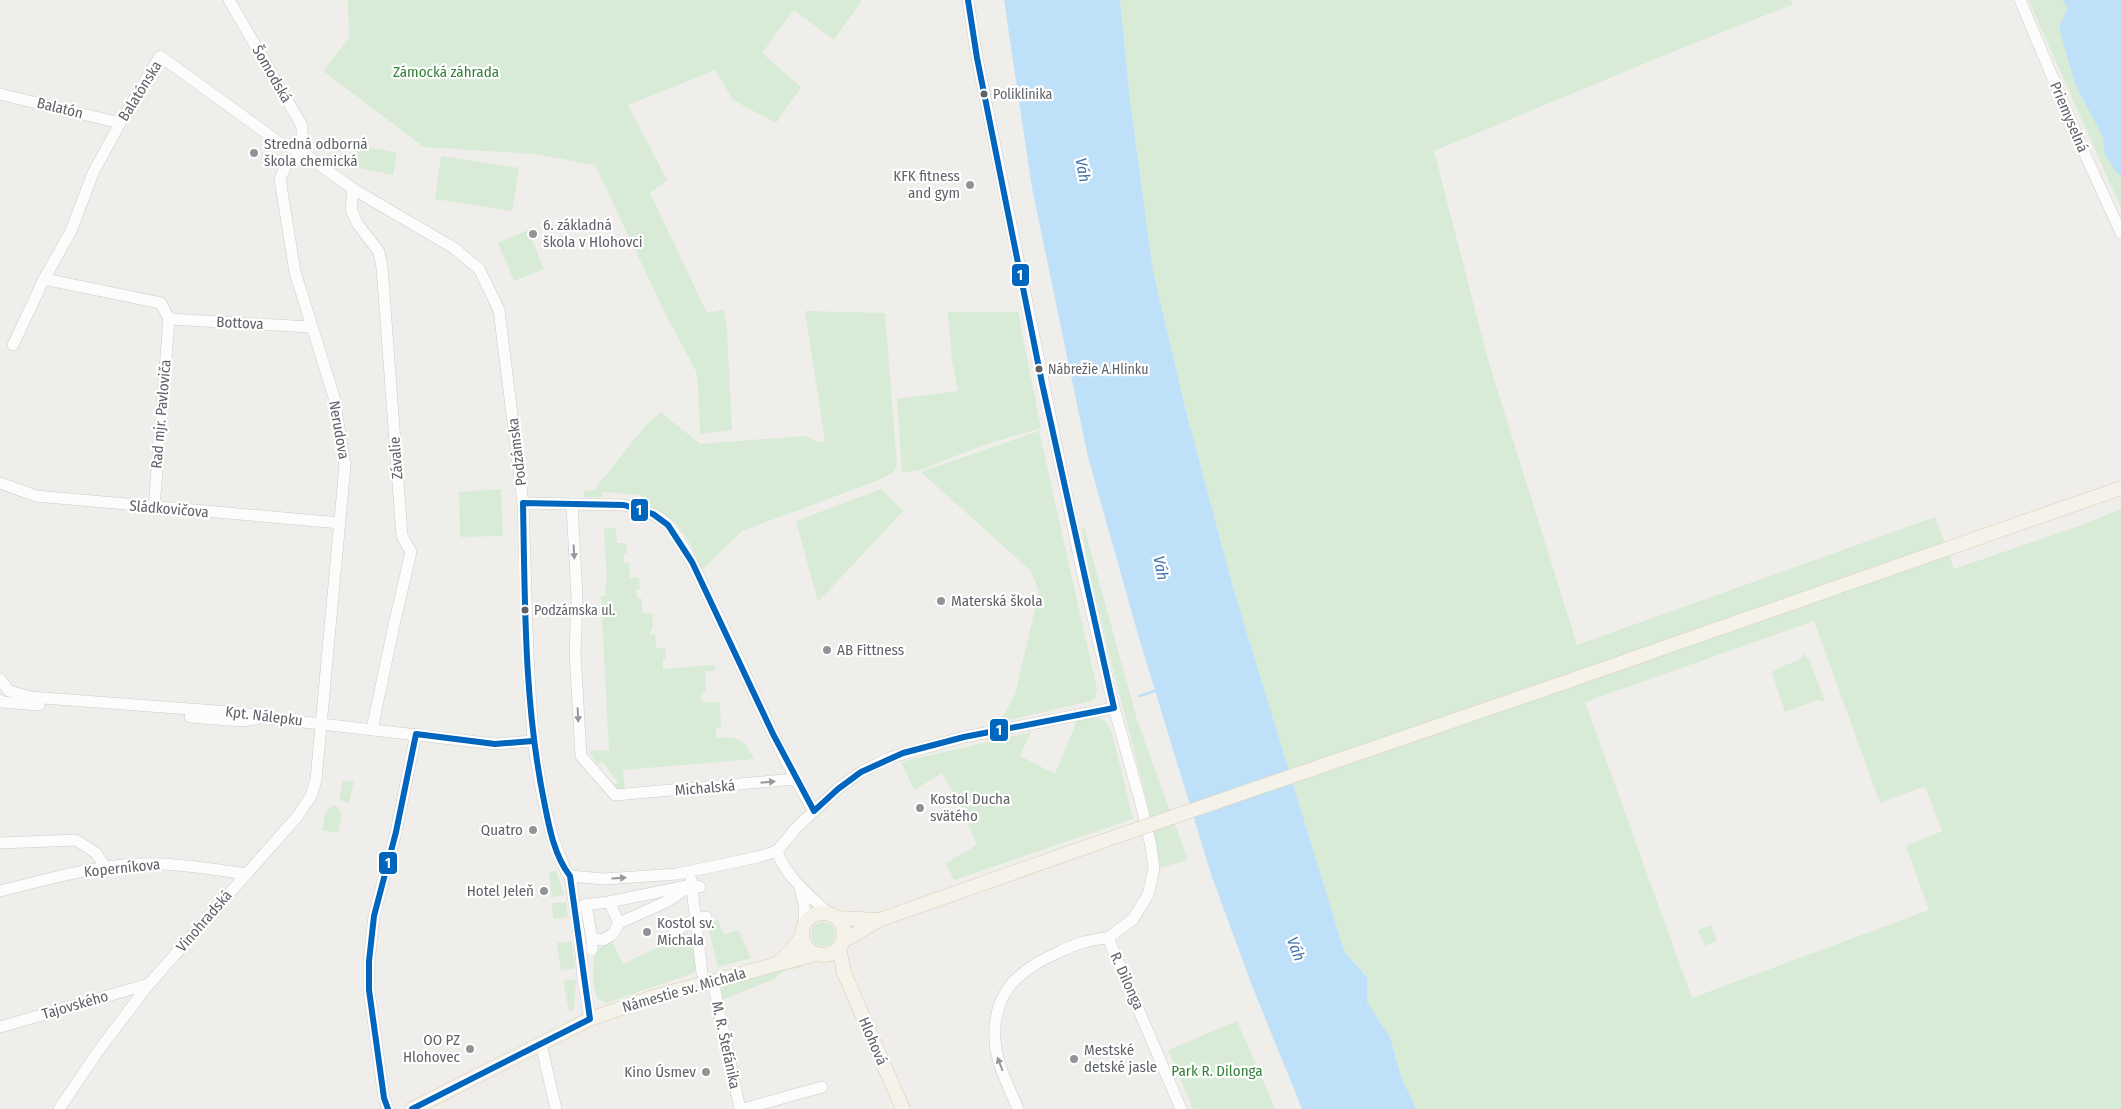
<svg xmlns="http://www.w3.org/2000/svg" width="2121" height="1109" font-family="'Fira Sans Condensed',sans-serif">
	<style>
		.green { fill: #d8ebd6; fill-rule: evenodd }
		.water { fill: #bfe0f9 }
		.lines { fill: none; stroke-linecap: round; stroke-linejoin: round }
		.stream { stroke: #bfe0f9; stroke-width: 2.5 }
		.minor-casing { stroke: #cbcccc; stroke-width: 12 }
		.major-casing { stroke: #d7ceb8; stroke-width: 15 }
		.minor { stroke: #fdfcfc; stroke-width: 11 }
		.major { stroke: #f4f2e9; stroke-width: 14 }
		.major-bridge-casing { stroke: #d7ceb8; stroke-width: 15; stroke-linecap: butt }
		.major-bridge { stroke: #f4f2e9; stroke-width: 14 }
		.bus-1-casing { stroke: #fff; stroke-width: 10 }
		.bus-1 { stroke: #0065bd; stroke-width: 6 }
		.oneway { fill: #96999c }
		.bus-dot { fill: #5f6368; stroke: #fff; stroke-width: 2 }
		.poi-dot { fill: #919496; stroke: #fff; stroke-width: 2 }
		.labels { text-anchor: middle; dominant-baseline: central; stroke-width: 4.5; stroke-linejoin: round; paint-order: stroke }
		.bus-label { font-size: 14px; fill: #5f6368; stroke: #fff; text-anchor: start }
		.park-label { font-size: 15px; fill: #348238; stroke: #fff }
		.street-label { font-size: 15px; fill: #5f6368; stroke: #fff }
		.poi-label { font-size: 15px; fill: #5f6368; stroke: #fff; text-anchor: start }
		.water-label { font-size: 16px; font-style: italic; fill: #4174aa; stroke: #fff }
		.line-badge { stroke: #fff; stroke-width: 2 }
		.badge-label { font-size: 14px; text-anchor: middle; font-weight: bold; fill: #fff }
	</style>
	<rect width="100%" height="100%" fill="#efeeea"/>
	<g class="green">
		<path d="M 348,0 L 862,0 L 834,40 L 794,10 L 762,53 L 801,87 L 776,123 L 733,100 L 715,70 L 628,105 L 667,180 L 650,193 L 707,313 L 724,310 L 727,330 L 732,430 L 700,434 L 698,385 L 696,371 L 664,311 L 595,165 L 534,154 L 424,147 L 323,71 L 349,38 Z"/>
		<path d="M 1120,0 L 1790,0 L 1794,4 L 1682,48 L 1434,151 L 1488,360 L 1577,645 L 1935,517 L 1954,569 L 2082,525 L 2121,509 L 2121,1109 L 1416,1109 L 1401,1076 L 1390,1037 L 1367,1002 L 1367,976 L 1344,951 L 1232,584 L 1186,411 L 1153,271 L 1130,100 ZM 1814,621 L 1880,803 L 1925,786 L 1942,831 L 1906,846 L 1929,910 L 1692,998 L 1585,702 Z"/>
		<path d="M 2028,0 L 2121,0 L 2121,208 L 2033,10 Z"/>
		<path d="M 357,145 L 397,153 L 393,175 L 353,167 Z"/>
		<path d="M 441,156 L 519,168 L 512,211 L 435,199 Z"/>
		<path d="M 528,230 L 544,269 L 514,281 L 498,243 Z"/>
		<path d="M 805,311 L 885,313 L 897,466 L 893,472 L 879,480 L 742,531 L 702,570 C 686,532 680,520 642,502 L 641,495 L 602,492 L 602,497 L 585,497 L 583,491 L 594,490 L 645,426 L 661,412 L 700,444 L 804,436 L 818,442 L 825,441 Z"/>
		<path d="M 948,312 L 1018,312 L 1041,428 L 984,445 L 920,470 L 902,473 L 897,399 L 958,391 L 952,361 Z"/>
		<path d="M 1039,431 L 1097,689 L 1095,698 L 1091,701 L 1000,722 L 1015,695 L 1039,591 L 1031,571 L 921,472 Z"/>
		<path d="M 501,489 L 503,536 L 460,537 L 459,492 Z"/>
		<path d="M 881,489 L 903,511 L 818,602 L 796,521 Z"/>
		<path d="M 1084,527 L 1138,723 L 1188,860 L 1159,868 L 1148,805 L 1089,576 L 1082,528 Z"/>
		<path d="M 616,528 L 617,543 L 626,543 L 627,553 L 624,554 L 624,563 L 629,563 L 630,578 L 639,578 L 640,589 L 636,589 L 637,598 L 642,599 L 642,613 L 652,613 L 653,624 L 650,634 L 655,634 L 656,648 L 665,648 L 666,659 L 663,659 L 663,669 L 715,665 L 715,671 L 705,671 L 706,692 L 701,693 L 702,702 L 720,702 L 721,727 L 716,728 L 716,737 C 740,738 742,737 754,759 L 623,770 L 625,789 L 615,790 L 613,787 L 618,782 L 602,761 L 597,765 L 589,751 L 609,750 L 601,596 L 605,596 L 605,586 L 607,583 L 604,529 Z"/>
		<path d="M 1804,654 L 1809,659 L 1825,702 L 1817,700 L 1785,712 L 1772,673 C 1780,663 1798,665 1804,654 Z"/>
		<path d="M 1097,716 L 1106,722 L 1112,733 L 1133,819 L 954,880 L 946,863 L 977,845 L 957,799 L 942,773 L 914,790 L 901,762 L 1031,732 L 1020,756 L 1055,774 L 1078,718 Z"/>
		<path d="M 343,780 L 354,782 L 349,803 L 339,800 Z"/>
		<path d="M 335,805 L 342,814 L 338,833 L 322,830 L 326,810 Z"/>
		<path d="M 556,871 L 564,895 L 552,897 L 549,872 Z"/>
		<path d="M 566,902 L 568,917 L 553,919 L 552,903 Z"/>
		<path d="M 718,920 L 724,935 L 738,930 L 751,958 L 718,967 L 707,923 Z"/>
		<circle cx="823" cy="934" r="12"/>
		<path d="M 1711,925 L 1717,941 L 1705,946 L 1698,930 Z"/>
		<path d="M 688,932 L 697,965 L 694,973 L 606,1003 L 597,998 L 593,982 L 594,950 L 612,942 L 623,964 Z"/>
		<path d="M 572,941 L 575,968 L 561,971 L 557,943 Z"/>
		<path d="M 800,962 L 802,967 L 784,971 L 772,980 L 721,1000 L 720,991 L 724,986 Z"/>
		<path d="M 576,979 L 574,1009 L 569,1011 L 563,981 Z"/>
		<path d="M 1237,1021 L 1275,1109 L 1193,1109 L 1168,1050 Z"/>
	</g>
	<g class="water">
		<path d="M 1004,0 L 1120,0 L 1130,100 L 1153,271 L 1186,411 L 1232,584 L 1344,951 L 1367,977 L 1367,1002 L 1390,1037 L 1401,1076 L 1416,1109 L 1302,1109 L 1251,983 L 1211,874 L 1139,638 L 1088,457 L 1032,188 Z"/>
		<path d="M 2062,0 L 2121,0 L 2121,176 L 2118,174 L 2105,155 L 2103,137 L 2075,84 L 2059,27 L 2068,8 Z"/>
	</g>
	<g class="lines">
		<path class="stream" d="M 1139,696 L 1155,691"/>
		<g class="minor-casing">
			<g id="minor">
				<path d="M 229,0 L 302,126 L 302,152"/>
				<path d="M 968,0 L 977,58 L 1081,566 L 1114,708 L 1141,804 L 1151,846 L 1154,869 L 1148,895 L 1133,919 L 1108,938 L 1181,1109"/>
				<path d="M 2020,0 L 2084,152 L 2121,233"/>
				<path d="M 0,94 L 120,123"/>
				<path d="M 353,189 L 351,209 L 357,223 L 379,252 L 382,267 L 402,536 L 411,552 L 394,625 L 372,729"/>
				<path d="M 44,279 L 161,303 L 169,319"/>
				<path d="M 169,319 L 311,327"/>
				<path d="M 13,345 L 44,279 L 71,231 L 93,173 L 120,123 L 160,56 L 280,143 L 302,152 L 353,189 L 454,248 L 479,269 L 499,310 L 523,503 L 528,656 L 533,741 L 543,799 L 553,839 L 566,871 L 570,876 L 580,940 L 583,979 L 590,1019"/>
				<path d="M 0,483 L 36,496 L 340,523"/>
				<path d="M 523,503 L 624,505 C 639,508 657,513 668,525 C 685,544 700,579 711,602 C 746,671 774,745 814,811"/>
				<path d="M 572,504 L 577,598 L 575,653 L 581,756 L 615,795 L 795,779"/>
				<path d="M 154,508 L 169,319"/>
				<path d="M 0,679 L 9,691 L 30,697 L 243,713 L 269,718 L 495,744 L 533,741"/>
				<path d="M 0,700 L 1,702 L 39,705"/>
				<path d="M 190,717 L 242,721 L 256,719"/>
				<path d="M 0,843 L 76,840 L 96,853 L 106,868"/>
				<path d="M 777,851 C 785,876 810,896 829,914"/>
				<path d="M 570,876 L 604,879 L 677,874 L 758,857 L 777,851 L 797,827 L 840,787 L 861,772 L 889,758 L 964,737 L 1114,708"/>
				<path d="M 691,880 L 702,973"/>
				<path d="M 800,887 L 804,905 L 805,925"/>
				<path d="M 0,891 C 41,881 82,869 124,865 C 165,861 205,868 246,874"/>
				<path d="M 609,902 L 692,885 L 700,887"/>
				<path d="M 584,905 L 609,902 L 619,923"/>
				<path d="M 586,905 L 592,939 L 592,950"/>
				<path d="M 592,939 L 603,940 L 613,934 L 619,923 L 668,901 L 692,885"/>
				<path d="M 670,941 C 675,928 692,919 706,917"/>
				<path d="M 713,981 L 740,1109"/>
				<path d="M 0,1027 L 149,984"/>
				<path d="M 541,1044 L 556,1109"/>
				<path d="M 59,1109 L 99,1050 L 149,984 L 297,817 L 311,796 L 316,780 L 345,465 L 334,397 L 295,272 L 280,179 L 286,165 L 302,152"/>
				<path d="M 388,1109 L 384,1098 L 369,990 L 369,961 L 374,916 L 396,832 L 416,734"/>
				<path d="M 743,1109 L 822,1087"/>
				<path d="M 1018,1109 C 1009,1087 996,1063 995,1040 C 992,994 1018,970 1057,953 C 1076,944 1086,940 1108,938"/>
			</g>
		</g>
		<g class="major-casing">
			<g id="major">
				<path d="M 1560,684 L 2121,488"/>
				<circle cx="823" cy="934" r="21"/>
				<path d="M 837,918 L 879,920"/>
				<path d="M 843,941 L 879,920 L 1103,841"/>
				<path d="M 839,948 L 844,973 L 903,1109"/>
				<path d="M 779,962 L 791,951 L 802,936"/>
				<path d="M 412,1109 L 590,1019 L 656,996 L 816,954"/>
			</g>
		</g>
		<use href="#minor" class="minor"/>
		<use href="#major" class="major"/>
		<g class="major-bridge-casing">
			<path id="major-bridge" d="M 1103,841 L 1560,684"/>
		</g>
		<use href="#major-bridge" class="major-bridge"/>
		<g class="bus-1-casing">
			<g id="bus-1">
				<path d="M 388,1109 L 384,1098 L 369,990 L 369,961 L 374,916 L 396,832 L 416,734 L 495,744 L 533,741"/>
				<path d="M 412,1109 L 590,1019 L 570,876 C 554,855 549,827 544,801 C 524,703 525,603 523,503 L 624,505 L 653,514 L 668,525 L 692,562 L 773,734 L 814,811 L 838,789 L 861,772 L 903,753 L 964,737 L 1114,708 L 1042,383 L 977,58 L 968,0"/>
			</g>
		</g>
		<use href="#bus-1" class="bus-1"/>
	</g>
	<defs><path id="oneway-solid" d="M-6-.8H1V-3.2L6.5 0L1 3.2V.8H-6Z" transform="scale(1.25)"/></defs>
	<g class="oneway">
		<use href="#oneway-solid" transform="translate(574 552) rotate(87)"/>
		<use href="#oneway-solid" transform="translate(578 715) rotate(87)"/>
		<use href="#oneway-solid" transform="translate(768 782) rotate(-5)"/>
		<use href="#oneway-solid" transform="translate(619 878) rotate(-3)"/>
		<use href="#oneway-solid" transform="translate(1000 1064) rotate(-111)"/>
	</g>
	<g class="bus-dot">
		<circle cx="984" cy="94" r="4.5"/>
		<circle cx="1039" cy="369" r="4.5"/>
		<circle cx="525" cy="610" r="4.5"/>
	</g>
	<g class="poi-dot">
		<circle cx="254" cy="153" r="5"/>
		<circle cx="970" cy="185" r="5"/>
		<circle cx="533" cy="234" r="5"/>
		<circle cx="941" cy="601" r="5"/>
		<circle cx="827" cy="650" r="5"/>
		<circle cx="920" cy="808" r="5"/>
		<circle cx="533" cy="830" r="5"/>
		<circle cx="544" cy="891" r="5"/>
		<circle cx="647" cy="932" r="5"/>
		<circle cx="470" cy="1049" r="5"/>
		<circle cx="1074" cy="1059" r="5"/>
		<circle cx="706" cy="1072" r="5"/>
	</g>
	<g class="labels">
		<g class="bus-label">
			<text x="993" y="94">Poliklinika</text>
			<text x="1048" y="369">Nábrežie A.Hlinku</text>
			<text x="534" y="610">Podzámska ul.</text>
		</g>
		<g class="park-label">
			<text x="446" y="72">Zámocká záhrada</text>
			<text x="1217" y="1071">Park R. Dilonga</text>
		</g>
		<g class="street-label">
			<text transform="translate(272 74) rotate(60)">Šomodská</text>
			<text transform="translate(140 91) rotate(-58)">Balatónska</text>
			<text transform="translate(60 108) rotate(14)">Balatón</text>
			<text transform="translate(2069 117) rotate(67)">Priemyselná</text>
			<text transform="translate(240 323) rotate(3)">Bottova</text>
			<text transform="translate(161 414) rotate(-85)">Rad mjr. Pavloviča</text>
			<text transform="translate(339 430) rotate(80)">Nerudova</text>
			<text transform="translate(517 452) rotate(-97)">Podzámska</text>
			<text transform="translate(396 458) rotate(-94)">Závalie</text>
			<text transform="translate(169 509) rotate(5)">Sládkovičova</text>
			<text transform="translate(264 716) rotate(7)">Kpt. Nálepku</text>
			<text transform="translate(705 788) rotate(-5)">Michalská</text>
			<text transform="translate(122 868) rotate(-6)">Koperníkova</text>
			<text transform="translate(204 921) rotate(-49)">Vinohradská</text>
			<text transform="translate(1127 981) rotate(66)">R. Dilonga</text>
			<text transform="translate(684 990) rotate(-16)">Námestie sv. Michala</text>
			<text transform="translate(75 1005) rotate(-16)">Tajovského</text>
			<text transform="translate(873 1041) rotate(67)">Hlohová</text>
			<text transform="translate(726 1045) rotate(78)">M. R. Štefánika</text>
		</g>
		<g class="poi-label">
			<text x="264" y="144">Stredná odborná<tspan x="264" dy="17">škola chemická</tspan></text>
			<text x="960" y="176" text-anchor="end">KFK fitness<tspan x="960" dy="17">and gym</tspan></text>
			<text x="543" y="225">6. základná<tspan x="543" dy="17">škola v Hlohovci</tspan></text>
			<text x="951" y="601">Materská škola</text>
			<text x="837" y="650">AB Fittness</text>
			<text x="930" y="799">Kostol Ducha<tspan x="930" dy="17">svätého</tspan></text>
			<text x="523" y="830" text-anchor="end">Quatro</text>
			<text x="534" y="891" text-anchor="end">Hotel Jeleň</text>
			<text x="657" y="923">Kostol sv.<tspan x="657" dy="17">Michala</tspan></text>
			<text x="460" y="1040" text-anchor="end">OO PZ<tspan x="460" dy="17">Hlohovec</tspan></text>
			<text x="1084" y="1050">Mestské<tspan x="1084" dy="17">detské jasle</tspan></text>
			<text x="696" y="1072" text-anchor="end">Kino Úsmev</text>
		</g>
		<g class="water-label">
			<text transform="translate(1083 170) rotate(79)">Váh</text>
			<text transform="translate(1161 568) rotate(79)">Váh</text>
			<text transform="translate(1296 949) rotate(69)">Váh</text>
		</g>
	</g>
	<g class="line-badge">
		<rect x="1011" y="263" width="19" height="24" rx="5" fill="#0065bd"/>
		<rect x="630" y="498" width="19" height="24" rx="5" fill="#0065bd"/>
		<rect x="989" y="718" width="20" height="24" rx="5" fill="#0065bd"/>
		<rect x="378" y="851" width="20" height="24" rx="5" fill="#0065bd"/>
	</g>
	<g class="badge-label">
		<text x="1020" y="280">1</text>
		<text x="639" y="515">1</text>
		<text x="999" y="735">1</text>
		<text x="388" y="868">1</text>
	</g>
</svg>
